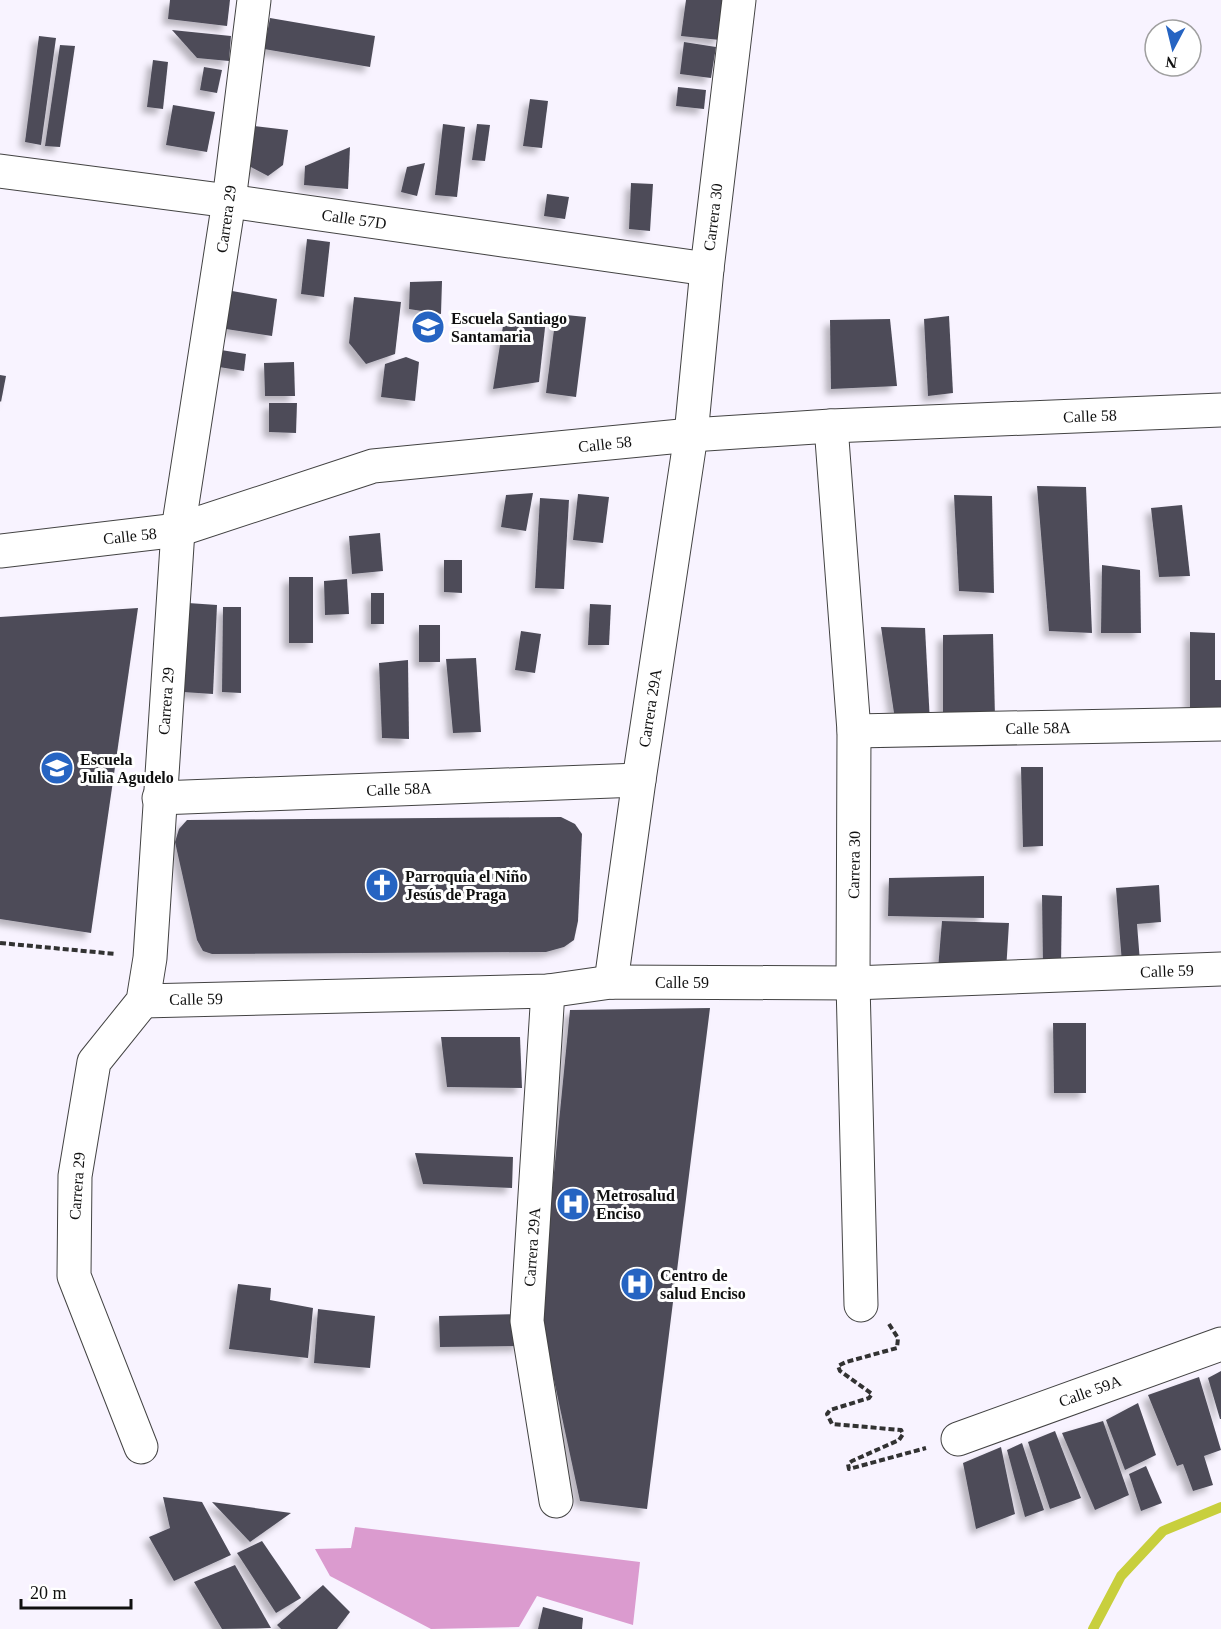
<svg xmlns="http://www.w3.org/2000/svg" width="1221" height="1629" font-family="'Times New Roman',serif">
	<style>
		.forest { fill: #db9bcf }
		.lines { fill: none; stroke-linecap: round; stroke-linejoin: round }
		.stream { stroke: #c8cf3d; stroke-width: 10 }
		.building { fill: #4d4c59; filter: url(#shadow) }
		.minor-casing { stroke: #434343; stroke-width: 35 }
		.path { stroke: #323232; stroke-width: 4; stroke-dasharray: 6 3; stroke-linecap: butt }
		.minor { stroke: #fff; stroke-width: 33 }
		.labels { text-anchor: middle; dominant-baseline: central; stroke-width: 6; stroke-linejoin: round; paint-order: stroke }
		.street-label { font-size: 16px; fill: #101010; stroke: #fff }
		.poi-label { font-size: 16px; font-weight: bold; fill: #101010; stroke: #fff; text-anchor: start }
	</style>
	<defs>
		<filter id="shadow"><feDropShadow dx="-5.5" dy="5.5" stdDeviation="3" flood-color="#0004"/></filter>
	</defs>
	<rect width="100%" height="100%" fill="#f8f3ff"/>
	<path class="forest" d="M 355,1527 L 640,1562 L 633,1625 L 537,1596 L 519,1627 L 431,1629 L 330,1576 L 315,1549 L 351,1548 Z"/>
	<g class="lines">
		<path class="stream" d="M 1093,1629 L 1121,1576 L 1163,1531 L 1221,1507"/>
	</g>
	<g class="building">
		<path d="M 170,0 L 230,0 L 227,26 L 168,19 Z"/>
		<path d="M 686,0 L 725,0 L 720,40 L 681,36 Z"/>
		<path d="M 270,18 L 375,36 L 370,67 L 264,49 Z"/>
		<path d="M 172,30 L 231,36 L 229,61 L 197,58 Z"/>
		<path d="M 39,36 L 56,38 L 41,145 L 25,142 Z"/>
		<path d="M 684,42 L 716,47 L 711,78 L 680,74 Z"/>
		<path d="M 60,45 L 75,46 L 60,147 L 45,146 Z"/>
		<path d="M 153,60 L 168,62 L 163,109 L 147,107 Z"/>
		<path d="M 204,67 L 222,70 L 217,93 L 200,90 Z"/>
		<path d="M 678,87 L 706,90 L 704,109 L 676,106 Z"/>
		<path d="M 530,99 L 548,101 L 542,148 L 523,146 Z"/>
		<path d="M 173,105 L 215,112 L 207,152 L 166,145 Z"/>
		<path d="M 443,124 L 465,127 L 457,197 L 435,195 Z"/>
		<path d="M 477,124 L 490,125 L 485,161 L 472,160 Z"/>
		<path d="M 254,126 L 288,130 L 283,165 L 268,176 L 249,166 Z"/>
		<path d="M 350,147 L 348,189 L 304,185 L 305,166 Z"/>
		<path d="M 425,163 L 417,196 L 401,192 L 407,167 Z"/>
		<path d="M 631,183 L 653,184 L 650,231 L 629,229 Z"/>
		<path d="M 547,194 L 569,197 L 565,219 L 544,216 Z"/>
		<path d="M 307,239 L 330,242 L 324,297 L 301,294 Z"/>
		<path d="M 442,281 L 441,314 L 409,309 L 410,282 Z"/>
		<path d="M 232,291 L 277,299 L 272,336 L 226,329 Z"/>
		<path d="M 354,297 L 401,302 L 395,354 L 366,364 L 349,343 Z"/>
		<path d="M 556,314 L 586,317 L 576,397 L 546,393 Z"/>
		<path d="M 949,316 L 953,393 L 928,396 L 924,319 Z"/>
		<path d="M 546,319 L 539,382 L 493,389 L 503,326 Z"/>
		<path d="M 890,319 L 897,386 L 831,389 L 830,320 Z"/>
		<path d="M 221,350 L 246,354 L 244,371 L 219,367 Z"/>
		<path d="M 406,357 L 419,362 L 415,401 L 381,397 L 385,364 Z"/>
		<path d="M 294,362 L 295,396 L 265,396 L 264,363 Z"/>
		<path d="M 0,375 L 6,376 L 1,402 L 0,401 Z"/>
		<path d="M 269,403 L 297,403 L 296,433 L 269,432 Z"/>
		<path d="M 1037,486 L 1086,487 L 1092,633 L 1049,631 Z"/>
		<path d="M 533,493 L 526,531 L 501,527 L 506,495 Z"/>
		<path d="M 578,494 L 609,497 L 603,543 L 573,540 Z"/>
		<path d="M 954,495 L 992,496 L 994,593 L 959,591 Z"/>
		<path d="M 540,498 L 569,500 L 564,589 L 535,588 Z"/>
		<path d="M 1182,505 L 1190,576 L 1159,577 L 1151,508 Z"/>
		<path d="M 380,533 L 383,571 L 352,574 L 349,536 Z"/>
		<path d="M 444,560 L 462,560 L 462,593 L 444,592 Z"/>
		<path d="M 1102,565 L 1140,570 L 1141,633 L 1101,633 Z"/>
		<rect x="289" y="577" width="24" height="66"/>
		<path d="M 347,579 L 349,614 L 325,615 L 324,581 Z"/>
		<rect x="371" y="593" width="13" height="31"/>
		<path d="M 188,603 L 217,605 L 213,694 L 183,692 Z"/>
		<path d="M 590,604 L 611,605 L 609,645 L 588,645 Z"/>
		<path d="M 223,607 L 241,607 L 241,693 L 222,692 Z"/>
		<path d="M 138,608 L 91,933 L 0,919 L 0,617 Z"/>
		<rect x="419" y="625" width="21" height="37"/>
		<path d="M 881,627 L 925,628 L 930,723 L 896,726 Z"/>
		<path d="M 521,631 L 541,634 L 535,673 L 515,670 Z"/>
		<path d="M 1190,632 L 1215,633 L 1215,680 L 1221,680 L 1221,719 L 1190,719 Z"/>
		<path d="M 993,634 L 995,718 L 943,724 L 943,635 Z"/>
		<path d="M 476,658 L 481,732 L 453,733 L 446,659 Z"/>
		<path d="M 408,660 L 409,739 L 382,738 L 379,663 Z"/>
		<path d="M 1021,767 L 1043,767 L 1043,846 L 1023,847 Z"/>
		<path d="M 561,817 L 575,824 L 582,834 L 578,921 L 574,940 L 564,947 L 546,952 L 212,954 L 203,951 L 197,940 L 175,842 L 179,829 L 187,820 Z"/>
		<path d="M 984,876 L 984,918 L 888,916 L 889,878 Z"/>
		<path d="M 1159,885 L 1161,922 L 1137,924 L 1140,962 L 1122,963 L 1116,888 Z"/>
		<path d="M 1042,895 L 1062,896 L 1061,965 L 1043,967 Z"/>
		<path d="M 942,921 L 1009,923 L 1006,971 L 938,969 Z"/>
		<path d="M 710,1008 L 647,1509 L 580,1501 L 540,1315 L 570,1010 Z"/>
		<path d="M 1053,1023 L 1086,1023 L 1086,1093 L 1054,1093 Z"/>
		<path d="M 441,1037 L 520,1037 L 522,1088 L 447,1087 Z"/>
		<path d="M 415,1153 L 513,1157 L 512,1188 L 423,1184 Z"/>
		<path d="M 238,1284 L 271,1288 L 270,1300 L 313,1308 L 308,1358 L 229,1349 Z"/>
		<path d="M 318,1309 L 375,1316 L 370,1368 L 314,1363 Z"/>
		<path d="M 520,1314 L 520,1346 L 440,1347 L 439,1316 Z"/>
		<path d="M 1221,1371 L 1221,1419 L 1220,1419 L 1208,1378 Z"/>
		<path d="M 1199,1377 L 1221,1450 L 1204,1456 L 1213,1485 L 1193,1491 L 1183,1464 L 1177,1466 L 1148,1395 Z"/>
		<path d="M 1138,1403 L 1156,1455 L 1125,1470 L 1106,1420 Z"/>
		<path d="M 1103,1421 L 1129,1495 L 1095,1510 L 1062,1433 Z"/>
		<path d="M 1055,1431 L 1081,1498 L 1050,1509 L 1028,1442 Z"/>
		<path d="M 1022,1443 L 1044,1510 L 1025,1517 L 1007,1450 Z"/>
		<path d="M 1001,1447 L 1015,1514 L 976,1529 L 963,1463 Z"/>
		<path d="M 1146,1466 L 1162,1503 L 1141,1511 L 1129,1474 Z"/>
		<path d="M 163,1497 L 202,1502 L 231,1555 L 174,1581 L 149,1537 L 170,1528 Z"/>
		<path d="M 212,1502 L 291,1513 L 250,1542 Z"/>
		<path d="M 262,1541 L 301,1598 L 276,1613 L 237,1553 Z"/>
		<path d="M 235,1565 L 271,1628 L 222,1629 L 194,1582 Z"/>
		<path d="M 323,1585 L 350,1612 L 337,1629 L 281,1629 L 277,1625 Z"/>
		<path d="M 543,1607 L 583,1618 L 582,1629 L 538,1629 Z"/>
	</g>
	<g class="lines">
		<g class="minor-casing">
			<g id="minor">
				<path d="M 0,171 L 229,201 L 707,269"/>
				<path d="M 831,426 L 854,731 L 853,983 L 861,1305"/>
				<path d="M 0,551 L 178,530 L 373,466 L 691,435 L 831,426 L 1221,410"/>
				<path d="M 854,731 L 1221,724"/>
				<path d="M 159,798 L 639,780"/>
				<path d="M 611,982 L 639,780 L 691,435 L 707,269 L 739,0"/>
				<path d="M 548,991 L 527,1321 L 556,1501"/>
				<path d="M 143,1001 L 548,991 L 611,982 L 853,983 L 1221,969"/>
				<path d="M 958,1439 L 1221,1344"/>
				<path d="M 141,1447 L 74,1276 L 75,1176 L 94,1062 L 143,1001 L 150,958 L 178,530 L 229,201 L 254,0"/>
			</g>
		</g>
		<g class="path">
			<path d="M 0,943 L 116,954"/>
			<path d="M 889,1324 L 898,1338 L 897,1348 L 846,1362 L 838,1366 L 840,1371 L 872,1394 L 869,1398 L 830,1410 L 827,1414 L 832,1424 L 901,1430 L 903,1434 L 899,1440 L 852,1461 L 848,1464 L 849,1469 L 926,1448"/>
		</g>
		<use href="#minor" class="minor"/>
	</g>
	<defs>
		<g id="school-disc" transform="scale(1.725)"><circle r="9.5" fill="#2664c2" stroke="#fff"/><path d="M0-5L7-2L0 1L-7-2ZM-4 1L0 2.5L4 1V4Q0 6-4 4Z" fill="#fff"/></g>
		<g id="university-disc" transform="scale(1.725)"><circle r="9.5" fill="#2664c2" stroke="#fff"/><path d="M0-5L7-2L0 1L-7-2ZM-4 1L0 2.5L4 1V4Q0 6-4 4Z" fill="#fff"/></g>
		<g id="church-disc" transform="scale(1.725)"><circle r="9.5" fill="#2664c2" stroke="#fff"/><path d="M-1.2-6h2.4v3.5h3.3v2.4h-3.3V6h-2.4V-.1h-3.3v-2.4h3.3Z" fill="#fff"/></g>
		<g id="hospital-disc" transform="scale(1.725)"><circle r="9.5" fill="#2664c2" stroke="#fff"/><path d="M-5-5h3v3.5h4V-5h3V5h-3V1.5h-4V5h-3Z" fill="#fff"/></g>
	</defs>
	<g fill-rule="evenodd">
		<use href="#school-disc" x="428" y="327"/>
		<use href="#university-disc" x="57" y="768"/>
		<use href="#church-disc" x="382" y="885"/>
		<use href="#hospital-disc" x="573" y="1204"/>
		<use href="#hospital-disc" x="637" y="1284"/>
	</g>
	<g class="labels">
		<g class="street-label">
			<text transform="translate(713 217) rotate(-83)">Carrera 30</text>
			<text transform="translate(226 219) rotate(-82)">Carrera 29</text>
			<text transform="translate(354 219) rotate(8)">Calle 57D</text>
			<text transform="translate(1090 416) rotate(-2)">Calle 58</text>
			<text transform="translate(605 444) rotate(-6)">Calle 58</text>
			<text transform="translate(130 536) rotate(-6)">Calle 58</text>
			<text transform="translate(166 701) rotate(-86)">Carrera 29</text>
			<text transform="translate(650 708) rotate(-81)">Carrera 29A</text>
			<text transform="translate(1038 728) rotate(-1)">Calle 58A</text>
			<text transform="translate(399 789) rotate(-2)">Calle 58A</text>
			<text transform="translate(854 865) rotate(-89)">Carrera 30</text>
			<text transform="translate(1167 971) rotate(-2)">Calle 59</text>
			<text x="682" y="982">Calle 59</text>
			<text transform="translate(196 999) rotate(-1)">Calle 59</text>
			<text transform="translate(77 1186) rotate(-86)">Carrera 29</text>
			<text transform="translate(532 1247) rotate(-86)">Carrera 29A</text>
			<text transform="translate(1090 1391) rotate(-20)">Calle 59A</text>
		</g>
		<g class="poi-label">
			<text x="451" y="318">Escuela Santiago<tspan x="451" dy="18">Santamaria</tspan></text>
			<text x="80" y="759">Escuela<tspan x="80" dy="18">Julia Agudelo</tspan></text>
			<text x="405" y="876">Parroquia el Niño<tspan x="405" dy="18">Jesús de Praga</tspan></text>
			<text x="596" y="1195">Metrosalud<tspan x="596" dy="18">Enciso</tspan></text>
			<text x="660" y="1275">Centro de<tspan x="660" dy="18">salud Enciso</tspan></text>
		</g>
	</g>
	<g transform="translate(1173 48) rotate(187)"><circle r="28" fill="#ffffff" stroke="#9f9f9f" stroke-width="1.5"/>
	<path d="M0-4.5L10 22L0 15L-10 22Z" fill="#2664c2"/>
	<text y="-9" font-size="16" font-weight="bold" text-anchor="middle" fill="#101010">N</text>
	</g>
	<path d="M21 1599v9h110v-9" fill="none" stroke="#101010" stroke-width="3"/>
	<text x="30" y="1599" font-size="18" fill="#101010" stroke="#ffffff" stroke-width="4.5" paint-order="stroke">20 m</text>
</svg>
